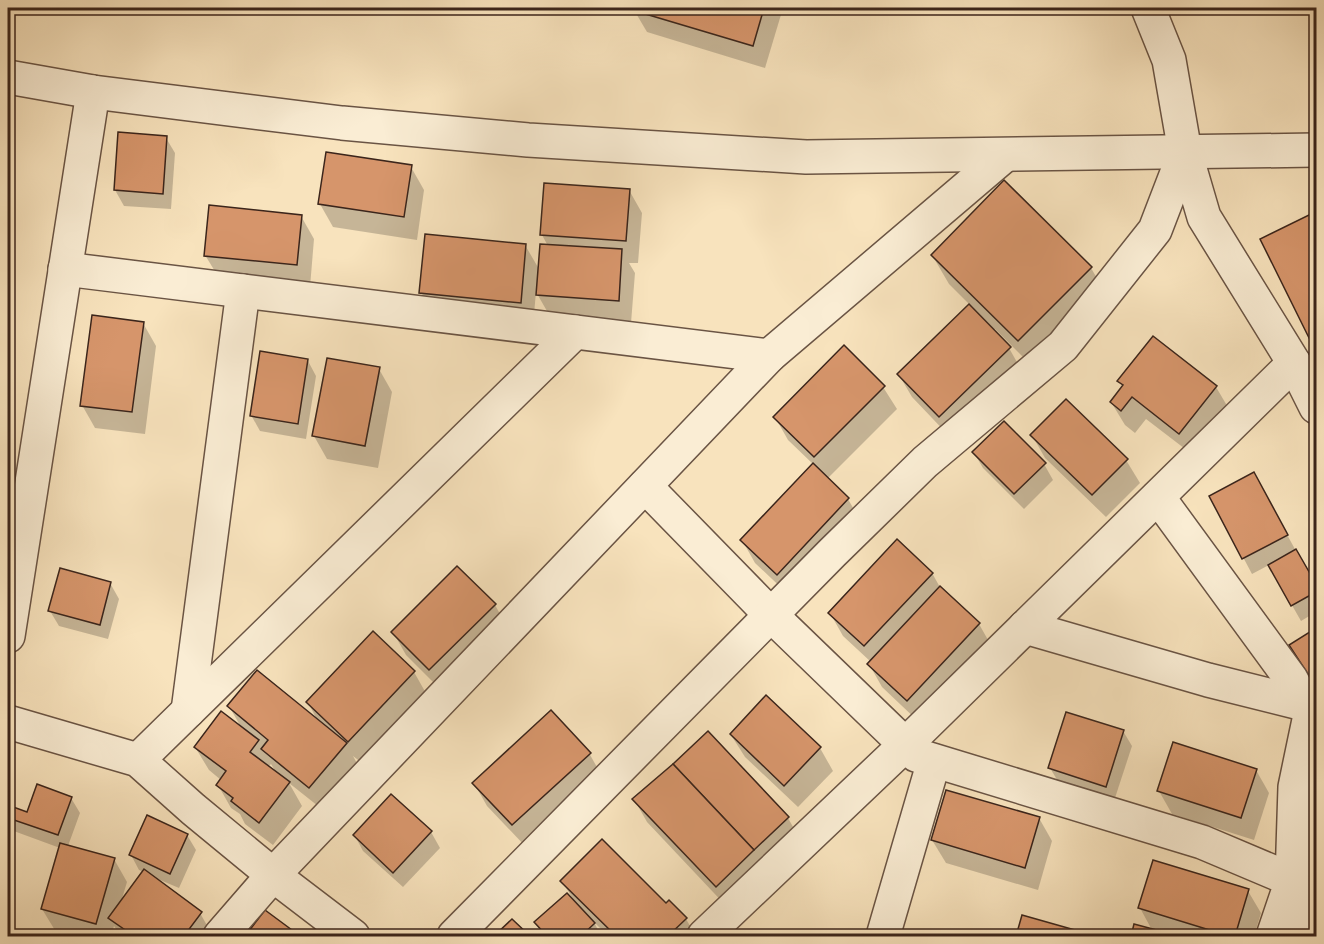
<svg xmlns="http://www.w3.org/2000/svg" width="1324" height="944" font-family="'Gentium Book Plus',serif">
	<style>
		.shadow { fill: #0003; fill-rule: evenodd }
		.building { fill: #d6956b; stroke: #3b251b; stroke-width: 1.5 }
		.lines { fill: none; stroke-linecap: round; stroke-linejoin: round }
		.street-casing { stroke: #6a5444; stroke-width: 36 }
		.street { stroke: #faedd4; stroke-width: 33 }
	</style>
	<rect width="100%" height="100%" fill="#f8e3bd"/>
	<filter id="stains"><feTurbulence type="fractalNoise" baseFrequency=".00333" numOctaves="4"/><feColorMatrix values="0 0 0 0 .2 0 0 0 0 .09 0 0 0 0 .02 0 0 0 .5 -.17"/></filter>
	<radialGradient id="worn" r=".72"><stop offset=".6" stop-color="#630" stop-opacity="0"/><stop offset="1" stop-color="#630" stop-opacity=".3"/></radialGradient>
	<g class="shadow">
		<path d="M 634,8 L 783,8 L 765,68 L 647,32 L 634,10 Z"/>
		<path d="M 120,134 L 166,138 L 175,153 L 171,209 L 124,206 L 115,190 Z"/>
		<path d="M 411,167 L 424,190 L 417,240 L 333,227 L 320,204 Z"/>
		<path d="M 1004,182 L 1091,268 L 1108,297 L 1036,370 L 995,329 L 993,331 L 1009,348 L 1022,371 L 952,439 L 912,397 L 899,375 L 970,305 L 949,284 L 932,255 Z"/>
		<path d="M 629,190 L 642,213 L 638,263 L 629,263 L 635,273 L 631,323 L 551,318 L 536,292 L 533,325 L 434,315 L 421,292 L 525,245 L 539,269 L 548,246 L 542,235 Z"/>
		<path d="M 301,216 L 314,239 L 310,287 L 219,278 L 205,255 Z"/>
		<path d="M 1311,216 L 1316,226 L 1316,348 L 1262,240 Z"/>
		<path d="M 143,323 L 156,346 L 145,434 L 95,428 L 82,405 Z"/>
		<path d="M 308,361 L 316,376 L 306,439 L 260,431 L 251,415 Z"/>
		<path d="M 379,369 L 392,392 L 378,468 L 327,459 L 314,436 Z"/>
		<path d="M 1119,381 L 1216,387 L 1229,409 L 1193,455 L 1146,419 L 1135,433 L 1125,425 L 1111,402 L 1123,387 Z"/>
		<path d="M 883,387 L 897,409 L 827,479 L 848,499 L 861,522 L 790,596 L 755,563 L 742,540 L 814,465 L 788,440 L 775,417 Z"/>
		<path d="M 1032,435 L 1126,460 L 1140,483 L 1106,517 L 1045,458 Z"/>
		<path d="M 974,453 L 1044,464 L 1053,480 L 1024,509 L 983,468 Z"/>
		<path d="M 1262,489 L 1296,551 L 1316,587 L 1316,612 L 1301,621 L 1269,565 L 1252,574 L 1211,497 Z"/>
		<path d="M 932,573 L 941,589 L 979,624 L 992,647 L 920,723 L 882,687 L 869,664 L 871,662 L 843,636 L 830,613 Z"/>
		<path d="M 110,583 L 119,599 L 108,639 L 59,626 L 50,611 Z"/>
		<path d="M 495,605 L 508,628 L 443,692 L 406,655 L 393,632 Z"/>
		<path d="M 1316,630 L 1316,687 L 1291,646 Z"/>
		<path d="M 414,672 L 427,695 L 362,763 L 353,756 L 359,767 L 323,810 L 289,783 L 302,806 L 273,845 L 245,824 L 240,814 L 231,808 L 218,785 L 221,780 L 209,770 L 195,747 L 242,729 L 229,706 L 318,722 L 308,702 ZM 271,764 L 277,774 L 268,767 Z"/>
		<path d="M 1123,731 L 1132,746 L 1114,801 L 1059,783 L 1050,768 Z"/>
		<path d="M 731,735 L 820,748 L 833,771 L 798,807 L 745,757 Z"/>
		<path d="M 589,753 L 602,776 L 526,847 L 487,806 L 474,783 Z"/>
		<path d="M 1256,770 L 1269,793 L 1254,840 L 1172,814 L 1159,791 Z"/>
		<path d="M 391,796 L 431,832 L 440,848 L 403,887 L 363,851 L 355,836 Z"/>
		<path d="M 71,798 L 80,813 L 68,846 L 114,859 L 127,882 L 121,902 L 144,872 L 139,870 L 131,855 L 187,835 L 196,850 L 179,888 L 153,877 L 200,913 L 213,936 L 121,936 L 114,926 L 111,936 L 73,936 L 56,932 L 42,909 L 60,848 L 11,830 L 8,825 L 8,807 L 28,814 Z"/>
		<path d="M 634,799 L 788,818 L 801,841 L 729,909 L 647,822 Z"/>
		<path d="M 1039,818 L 1052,841 L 1038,890 L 946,863 L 932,840 Z"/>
		<path d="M 562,881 L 666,905 L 686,919 L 696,936 L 608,936 L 594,922 L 601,936 L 543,936 L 536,923 L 573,899 Z"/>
		<path d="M 1248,891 L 1261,913 L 1254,936 L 1132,936 L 1135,925 L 1152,930 L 1140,908 Z"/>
		<path d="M 265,912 L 297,936 L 246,936 Z"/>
		<path d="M 1023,917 L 1081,933 L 1083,936 L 1018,936 Z"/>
	</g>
	<g class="building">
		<path d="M 633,8 L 764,8 L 753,46 L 632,10 Z"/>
		<path d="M 118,132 L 167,136 L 163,194 L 114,190 Z"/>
		<path d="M 326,152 L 412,165 L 404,217 L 318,204 Z"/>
		<path d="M 1004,180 L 1092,267 L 1018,341 L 931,255 Z"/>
		<path d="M 544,183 L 630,189 L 626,241 L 540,235 Z"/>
		<path d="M 209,205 L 302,215 L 297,265 L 204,256 Z"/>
		<path d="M 1311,214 L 1316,224 L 1316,352 L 1260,239 Z"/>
		<path d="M 425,234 L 526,244 L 521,303 L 419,293 Z"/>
		<path d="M 540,244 L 622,249 L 619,301 L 536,295 Z"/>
		<path d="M 969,304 L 1011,347 L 939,417 L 897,374 Z"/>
		<path d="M 92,315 L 144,322 L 132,412 L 80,406 Z"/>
		<path d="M 1153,336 L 1217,386 L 1179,434 L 1132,397 L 1121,411 L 1110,402 L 1123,385 L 1117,381 Z"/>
		<path d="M 844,345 L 885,386 L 814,457 L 773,417 Z"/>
		<path d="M 260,351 L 308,359 L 298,424 L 250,416 Z"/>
		<path d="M 327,358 L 380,367 L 365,446 L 312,436 Z"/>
		<path d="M 1066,399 L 1128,459 L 1092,495 L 1030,435 Z"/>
		<path d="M 1004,421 L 1046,463 L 1014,494 L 972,452 Z"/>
		<path d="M 813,463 L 849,498 L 777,575 L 740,540 Z"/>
		<path d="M 1254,472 L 1288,535 L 1242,559 L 1209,496 Z"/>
		<path d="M 897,539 L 933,573 L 864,646 L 828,613 Z"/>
		<path d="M 1296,549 L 1316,584 L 1316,592 L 1291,606 L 1268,565 Z"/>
		<path d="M 457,566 L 496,604 L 429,670 L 391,632 Z"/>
		<path d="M 60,568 L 111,582 L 100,625 L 48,611 Z"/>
		<path d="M 940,586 L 980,623 L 907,701 L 867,664 Z"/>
		<path d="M 1316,628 L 1316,680 L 1313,682 L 1289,645 Z"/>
		<path d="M 373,631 L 415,671 L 348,742 L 306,702 Z"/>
		<path d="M 257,670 L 347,743 L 309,788 L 261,749 L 268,740 L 227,706 Z"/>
		<path d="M 766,695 L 821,747 L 784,786 L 730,734 Z"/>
		<path d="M 551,710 L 591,753 L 512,825 L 472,783 Z"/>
		<path d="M 221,711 L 259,740 L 250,752 L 290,782 L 259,823 L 231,801 L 233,798 L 216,785 L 226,771 L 194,747 Z"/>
		<path d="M 1066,712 L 1124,730 L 1106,787 L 1048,768 Z"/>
		<path d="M 708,731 L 789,817 L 754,850 L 673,764 Z"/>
		<path d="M 1173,742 L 1257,769 L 1241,818 L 1157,791 Z"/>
		<path d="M 673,764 L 754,850 L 716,887 L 632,799 Z"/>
		<path d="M 37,784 L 72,797 L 58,835 L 8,818 L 8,805 L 27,812 Z"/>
		<path d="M 946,790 L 1040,817 L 1025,868 L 931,840 Z"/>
		<path d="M 391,794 L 432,831 L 393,873 L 353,835 Z"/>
		<path d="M 147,815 L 188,834 L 170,874 L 129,855 Z"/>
		<path d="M 602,839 L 666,903 L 669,900 L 687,918 L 668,936 L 616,936 L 560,881 Z"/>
		<path d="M 60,843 L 115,858 L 96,924 L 41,909 Z"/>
		<path d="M 1153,860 L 1249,889 L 1235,936 L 1229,936 L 1138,908 Z"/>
		<path d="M 144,869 L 202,912 L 184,936 L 134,936 L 108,918 Z"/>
		<path d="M 567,893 L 595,923 L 581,936 L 547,936 L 534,922 Z"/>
		<path d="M 265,910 L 300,936 L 245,936 Z"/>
		<path d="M 1022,915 L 1082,932 L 1080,936 L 1016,936 Z"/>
		<path d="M 512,919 L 530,936 L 494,936 Z"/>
		<path d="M 1134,924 L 1179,936 L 1131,936 Z"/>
	</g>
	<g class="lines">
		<g class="street-casing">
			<g id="street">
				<path d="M 1148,8 L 1169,60 L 1185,152 L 1204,217 L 1294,363 L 1316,407"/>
				<path d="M 8,77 L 93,92 L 342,123 L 528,140 L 806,157 L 1316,150"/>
				<path d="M 65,269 L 769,356"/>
				<path d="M 645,486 L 771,615 L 916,755 L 1202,842 L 1292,880 L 1308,936"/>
				<path d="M 1158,497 L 1291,679 L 1310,715 L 1295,787 L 1292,880"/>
				<path d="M 1025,627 L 1208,680 L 1304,704 L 1316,700"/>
				<path d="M 8,636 L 93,92"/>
				<path d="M 188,711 L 243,291"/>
				<path d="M 8,722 L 138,760 L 193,809 L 273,875 L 220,936"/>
				<path d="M 138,760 L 575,332"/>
				<path d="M 353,936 L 273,875 L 769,356 L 1005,155"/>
				<path d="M 454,936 L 832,553 L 925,462 L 1063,346 L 1155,230 L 1185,152"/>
				<path d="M 704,936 L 905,745 L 1294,363"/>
				<path d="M 883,936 L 934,761"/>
				<path d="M 1273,936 L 1292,880 L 1316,870"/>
			</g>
		</g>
		<use href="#street" class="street"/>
	</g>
	<rect width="1324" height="944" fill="none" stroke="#f8e3bd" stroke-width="30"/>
	<rect x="9" y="9" width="1306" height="926" fill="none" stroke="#3b251b" stroke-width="3"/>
	<rect x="15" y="15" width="1294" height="914" fill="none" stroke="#3b251b" stroke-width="1.5"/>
	<rect width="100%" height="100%" filter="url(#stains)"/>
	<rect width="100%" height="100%" fill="url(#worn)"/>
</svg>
